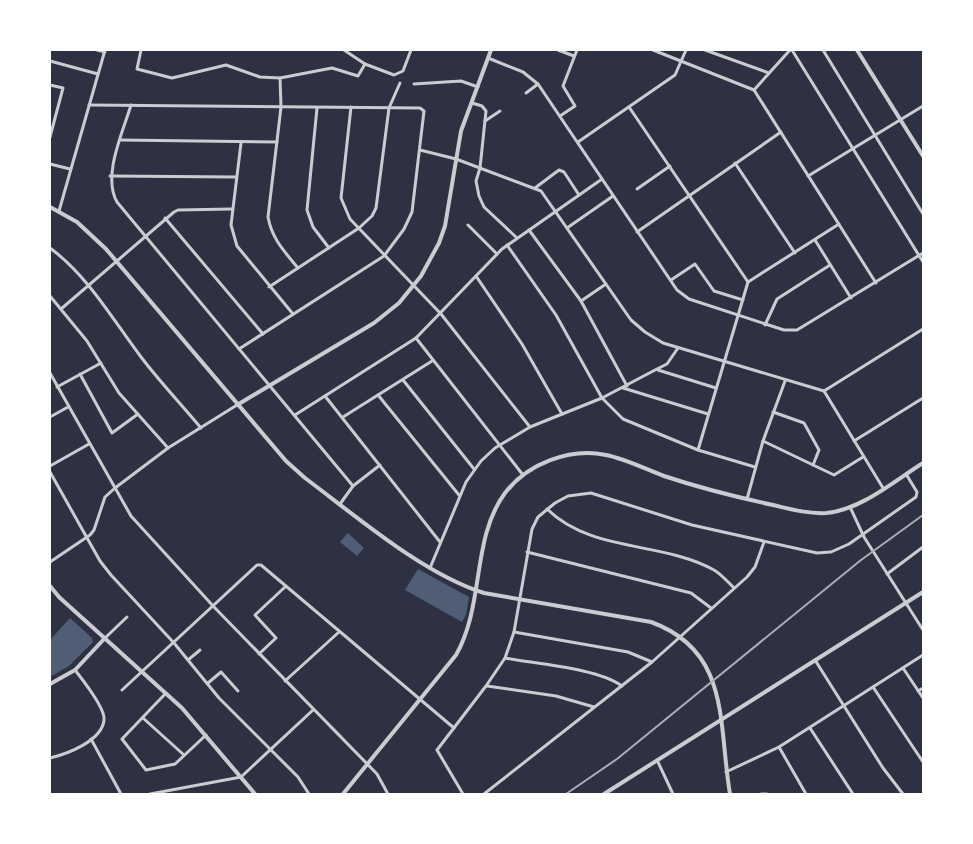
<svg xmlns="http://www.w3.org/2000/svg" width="973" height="844" font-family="Merriweather,serif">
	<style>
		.water { fill: #4f5d75 }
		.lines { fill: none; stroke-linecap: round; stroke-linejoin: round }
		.minor { stroke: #caccd0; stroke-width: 3 }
		.tertiary { stroke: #caccd0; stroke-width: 4 }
		.rail { stroke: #abadb3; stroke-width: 2 }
	</style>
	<rect width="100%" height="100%" fill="#2d3142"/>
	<g class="water">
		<path d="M 348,533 L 364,548 L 357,556 L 340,542 Z"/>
		<path d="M 418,569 L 469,597 L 466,615 L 462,622 L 405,590 Z"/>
		<path d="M 70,618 L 92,638 L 93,642 L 69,666 L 50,677 L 50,640 Z"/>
	</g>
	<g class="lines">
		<g class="minor">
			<path d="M 97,50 L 105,52"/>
			<path d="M 141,50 L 137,69 L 172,78 L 226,65 L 260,77 L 280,78"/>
			<path d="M 344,50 L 365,64 L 394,75 L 403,71 L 411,50"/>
			<path d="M 558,50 L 574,56"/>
			<path d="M 653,50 L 754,90"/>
			<path d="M 705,50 L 769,73"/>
			<path d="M 790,50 L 754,90 L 876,283"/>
			<path d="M 792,50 L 923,262"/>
			<path d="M 823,50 L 923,214"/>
			<path d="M 488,58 L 523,72 L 538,84 L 677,290 L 689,299 L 784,330 L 797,330 L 923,253"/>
			<path d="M 50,61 L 98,74"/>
			<path d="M 414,84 L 461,81 L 478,87"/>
			<path d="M 50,85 L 63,88 L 50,137"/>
			<path d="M 526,93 L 538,84"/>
			<path d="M 472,103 L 482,106 L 486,111 L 480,168 L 476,181 L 479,196 L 484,207 L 517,238"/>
			<path d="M 89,105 L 420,108 L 424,111 L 412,212 L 404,229 L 384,256 L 239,349"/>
			<path d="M 131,105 C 123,132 102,176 117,202 L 353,486"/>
			<path d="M 351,107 L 341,198 L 350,219 L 441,314 L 530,427"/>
			<path d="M 629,107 L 748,282 L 698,450"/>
			<path d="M 317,108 L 307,210 L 313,227 L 329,248"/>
			<path d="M 560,116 L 575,106 L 563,86 L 577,50"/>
			<path d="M 485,121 L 500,111"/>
			<path d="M 120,140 L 277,142"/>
			<path d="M 578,142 L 675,75 L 686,50"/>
			<path d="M 241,143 L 231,225 L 237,246 L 293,314"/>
			<path d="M 420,150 L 456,159 L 541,191 L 631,320 L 645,332 L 663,343 L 824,391 L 923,329"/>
			<path d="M 735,163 L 795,253"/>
			<path d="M 50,164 L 70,169"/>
			<path d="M 110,176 L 236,177"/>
			<path d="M 808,176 L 923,106"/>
			<path d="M 535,188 L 559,170 L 564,172 L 579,195"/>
			<path d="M 637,189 L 670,166"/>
			<path d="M 59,211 L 105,50"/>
			<path d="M 165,218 L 263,334"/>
			<path d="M 468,225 L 497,254"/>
			<path d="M 567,228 L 613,196"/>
			<path d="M 529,230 L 581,301 L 627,386"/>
			<path d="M 637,232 L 781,132"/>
			<path d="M 815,240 L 851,298"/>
			<path d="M 507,245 L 556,315 L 602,398 L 623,419 L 698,450 L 755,467"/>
			<path d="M 50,248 C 88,276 113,320 141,357 C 160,382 181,404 201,428"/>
			<path d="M 298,268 C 284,251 272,239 268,217 L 281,107 L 280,78 L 332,68 L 358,76 L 365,64"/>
			<path d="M 476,276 L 522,344 L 562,414"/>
			<path d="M 671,280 L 695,264 L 714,291 L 743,300"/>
			<path d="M 748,282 L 839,224"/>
			<path d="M 269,287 L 359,228 L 372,216 L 376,208 L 389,108 L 400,83"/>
			<path d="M 50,296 L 87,341 L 119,393 L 168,448"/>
			<path d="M 581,301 L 606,284"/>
			<path d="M 61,309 L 174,212 L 178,210 L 232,209"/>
			<path d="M 765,325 L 777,299 L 830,265"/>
			<path d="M 416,338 L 523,475"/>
			<path d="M 658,370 L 716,388"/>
			<path d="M 50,373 L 131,516 L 214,607 L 377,774 L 388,794"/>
			<path d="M 80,374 L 112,433 L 138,414"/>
			<path d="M 403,380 L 474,469"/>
			<path d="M 57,387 L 101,363"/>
			<path d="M 623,388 L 708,414"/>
			<path d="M 824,391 L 883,488"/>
			<path d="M 378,395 L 459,495"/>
			<path d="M 325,396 L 440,542"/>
			<path d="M 773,412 L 804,423 L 819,450 L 813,465"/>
			<path d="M 295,415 L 416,338 L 502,249 L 602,179"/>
			<path d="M 50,417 L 68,407"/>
			<path d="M 343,417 L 432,361"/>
			<path d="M 763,441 L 834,475 L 863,457"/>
			<path d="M 854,441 L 923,398"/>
			<path d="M 50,466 L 89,444"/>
			<path d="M 50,472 L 100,561 L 111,575 L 174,643 L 219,698 L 298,777 L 309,794"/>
			<path d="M 747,499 L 763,441 L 785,381"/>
			<path d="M 340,504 L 353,486 L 380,465"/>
			<path d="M 850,507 L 864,537 L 923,630"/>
			<path d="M 547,509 C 592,553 662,541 714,570 C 721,574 728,582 734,588"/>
			<path d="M 527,552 L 691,593 L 711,608"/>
			<path d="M 50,562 L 90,535 L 94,530 L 105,497 L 115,488 L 168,448 L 237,405"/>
			<path d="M 430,568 L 466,482 L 481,461 L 495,448 L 530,427 L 602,398 L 657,369 L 667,364 L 678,348"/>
			<path d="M 887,574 L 923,547"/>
			<path d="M 514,632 L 628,652 L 652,662"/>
			<path d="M 105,638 L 127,617"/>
			<path d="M 259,654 L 276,638 L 255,615 L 285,587"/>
			<path d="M 505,658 C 536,664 597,668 622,686"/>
			<path d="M 188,660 L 200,650"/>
			<path d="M 815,660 L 883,768 L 903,794"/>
			<path d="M 903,668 L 923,698"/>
			<path d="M 285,681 L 339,632"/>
			<path d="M 208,683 L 221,672 L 238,691"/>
			<path d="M 487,686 L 556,696 L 594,707"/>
			<path d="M 873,687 L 923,762"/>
			<path d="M 122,690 L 257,565 L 261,565 L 454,728"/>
			<path d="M 918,691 L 923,688"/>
			<path d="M 166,693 L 122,739 L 146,770 L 175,764 L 206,735"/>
			<path d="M 143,718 L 184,755"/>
			<path d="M 810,728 L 853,794"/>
			<path d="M 91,739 L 121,794"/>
			<path d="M 779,747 L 806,794"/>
			<path d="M 50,758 C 67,754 102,741 104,720 C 106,709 82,679 75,670"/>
			<path d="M 657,760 L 673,794"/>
			<path d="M 726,772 L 779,747 L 923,655"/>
			<path d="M 150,794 L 241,777 L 313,710"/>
			<path d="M 463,794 L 437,750 L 486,686 L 505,658 L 514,632 L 532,529 L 538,517 L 555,503 L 568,496 L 591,493 L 692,525 L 817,553 L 831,552 L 849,544 L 916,497 L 917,492 L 906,474"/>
			<path d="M 484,794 L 652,662 L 747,577 L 755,567 L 764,542"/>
			<path d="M 761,794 L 767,794"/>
		</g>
		<g class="tertiary">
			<path d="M 857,50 L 923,156"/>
			<path d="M 50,207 L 77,222 L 106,249 L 286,461 L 305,478 C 356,516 423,574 484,593 L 651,622 C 731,651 718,724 730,794"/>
			<path d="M 237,405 L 374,323 L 399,303 L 421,276 L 439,243 L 445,226 L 461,131 L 491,50"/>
			<path d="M 50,586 L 59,597 L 182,708 L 255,794"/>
			<path d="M 50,684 L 75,670 L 105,638"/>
			<path d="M 343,794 L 456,655 C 485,604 471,539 505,493 C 527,464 570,447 606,455 C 626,459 645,469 664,476 C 700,488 736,497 773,505 C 790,509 808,514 826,513 C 861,510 894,481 923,463"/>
			<path d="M 604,794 L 923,592"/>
		</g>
		<path class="rail" d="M 566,794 L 617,759 L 861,560 L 923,515"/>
	</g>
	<rect width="973" height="844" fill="none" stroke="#ffffff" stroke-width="102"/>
</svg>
